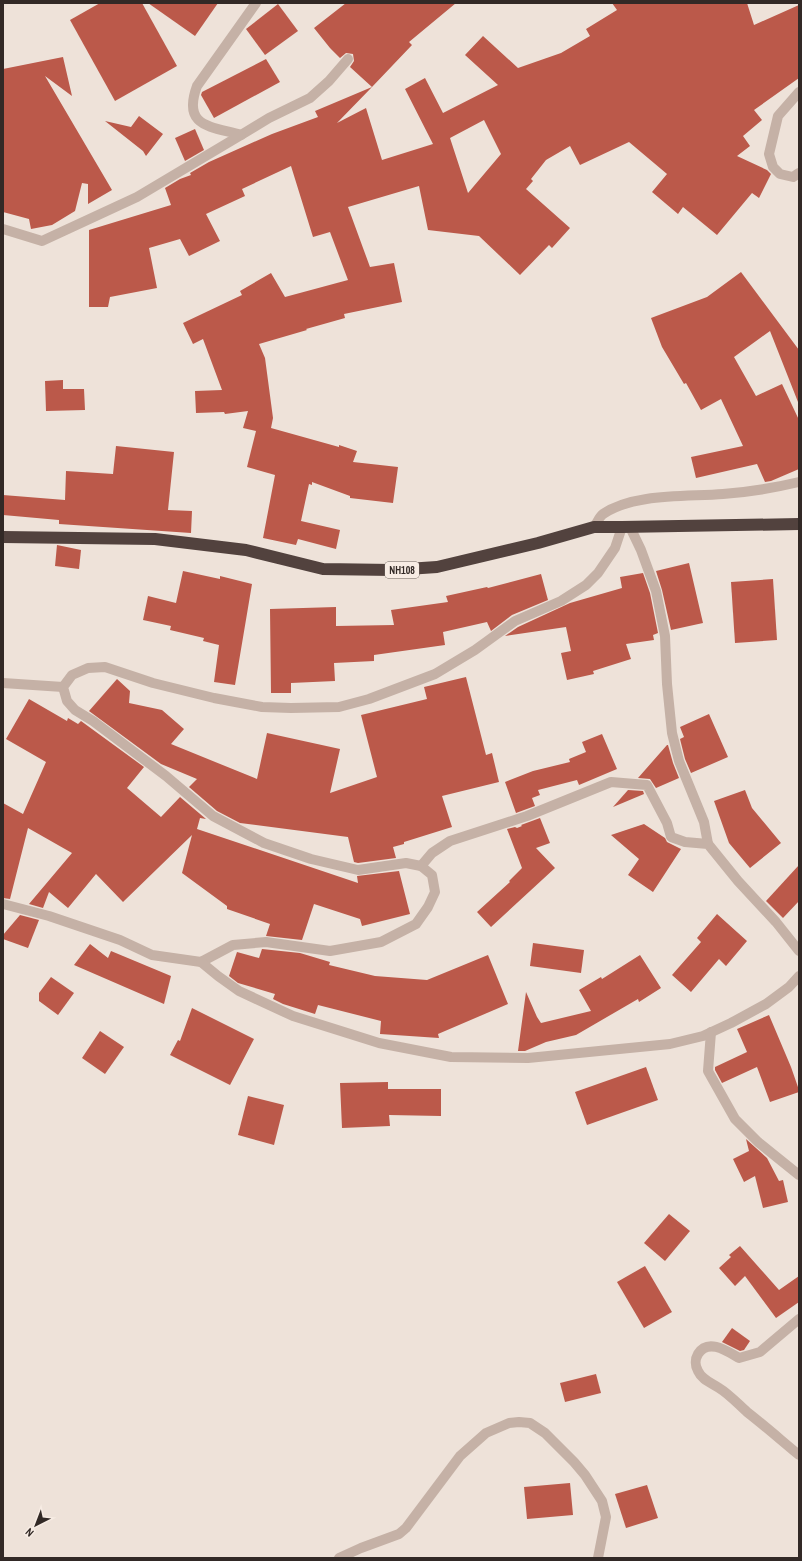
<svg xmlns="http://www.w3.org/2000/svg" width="802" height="1561" font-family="'Archivo Narrow',sans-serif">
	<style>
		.building { fill: #bb594a; fill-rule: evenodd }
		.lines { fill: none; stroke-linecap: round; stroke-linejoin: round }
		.minor { stroke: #c5b1a6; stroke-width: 10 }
		.highway { stroke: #52423e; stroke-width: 12 }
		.labels { text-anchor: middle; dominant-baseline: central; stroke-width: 3; stroke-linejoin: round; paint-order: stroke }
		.shield { fill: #f7ece4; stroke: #6d645f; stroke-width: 1 }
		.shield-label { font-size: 10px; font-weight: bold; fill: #322926 }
	</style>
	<rect width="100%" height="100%" fill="#eee2d9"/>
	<g class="building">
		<path d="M 100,3 L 142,3 L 177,66 L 115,101 L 70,20 Z"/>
		<path d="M 148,3 L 218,3 L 195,36 Z"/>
		<path d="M 346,3 L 456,3 L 409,42 L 412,45 L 372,87 L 350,67 L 354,61 L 353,54 L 346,53 L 340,58 L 330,48 L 314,28 Z"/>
		<path d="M 612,3 L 747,3 L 754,25 L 799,5 L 799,78 L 754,110 L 762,120 L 743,136 L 750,146 L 737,156 L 767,170 L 771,174 L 759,198 L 752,193 L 717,235 L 683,207 L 678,214 L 652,192 L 667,174 L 629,142 L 580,165 L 570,146 L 546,160 L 531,179 L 533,181 L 526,189 L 570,228 L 552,248 L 549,245 L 520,275 L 479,236 L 428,230 L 419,186 L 348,207 L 370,267 L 394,263 L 402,302 L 344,314 L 345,318 L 306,329 L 307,330 L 259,344 L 265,358 L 273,418 L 271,428 L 339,447 L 339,445 L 357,451 L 353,462 L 398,467 L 393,503 L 350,498 L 350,496 L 312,482 L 312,485 L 309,484 L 301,521 L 340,530 L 336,549 L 298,539 L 296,545 L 263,538 L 275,475 L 247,467 L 256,431 L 243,428 L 248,411 L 225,414 L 224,412 L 196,413 L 195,391 L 222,390 L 203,339 L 193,344 L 183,323 L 242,295 L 240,291 L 271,273 L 285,297 L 348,280 L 330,232 L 313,237 L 291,166 L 242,189 L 245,196 L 206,214 L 220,241 L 189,256 L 180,239 L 149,248 L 157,288 L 110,297 L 108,307 L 89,307 L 89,230 L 171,205 L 165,188 L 180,179 L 191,175 L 190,173 L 209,162 L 272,134 L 318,117 L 315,111 L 372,87 L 337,123 L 366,108 L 382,160 L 433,144 L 405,89 L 425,78 L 443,113 L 498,85 L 465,55 L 483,36 L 518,68 L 561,53 L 590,36 L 586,29 L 617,10 ZM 484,120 L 501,154 L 468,193 L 450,138 Z"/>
		<path d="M 278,4 L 298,31 L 265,55 L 246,29 Z"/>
		<path d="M 63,57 L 72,96 L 45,76 L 112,190 L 88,204 L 88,184 L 82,183 L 75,211 L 52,225 L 31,229 L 29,219 L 3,212 L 3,69 Z"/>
		<path d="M 266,59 L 280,82 L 214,118 L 201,95 L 202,92 Z"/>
		<path d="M 139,116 L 163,134 L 146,156 L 143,151 L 105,121 L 131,127 Z"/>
		<path d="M 195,129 L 204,150 L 185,161 L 175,138 Z"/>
		<path d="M 741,272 L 799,350 L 798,402 L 770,331 L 734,357 L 756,396 L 782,384 L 799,420 L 799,469 L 771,481 L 765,482 L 757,464 L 696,478 L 691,457 L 743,446 L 721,399 L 701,410 L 686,383 L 684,384 L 662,347 L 651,318 L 707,297 Z"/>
		<path d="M 63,380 L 63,389 L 84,389 L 85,410 L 46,411 L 45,381 Z"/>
		<path d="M 116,446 L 174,452 L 168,510 L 192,511 L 191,533 L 59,524 L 59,520 L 3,515 L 3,495 L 65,500 L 66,471 L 113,474 Z"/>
		<path d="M 57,545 L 81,550 L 79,569 L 55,566 Z"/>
		<path d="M 689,563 L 703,623 L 671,630 L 662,590 L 656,571 Z"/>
		<path d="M 183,571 L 220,579 L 220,576 L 252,584 L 235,685 L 214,682 L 219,645 L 203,641 L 204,638 L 170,630 L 171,626 L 143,620 L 148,596 L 176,603 Z"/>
		<path d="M 643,573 L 650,593 L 658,633 L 653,635 L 654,640 L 626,644 L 631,659 L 593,671 L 594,674 L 567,680 L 561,653 L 571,651 L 566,627 L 505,636 L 518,627 L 570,603 L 622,588 L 620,577 Z"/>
		<path d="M 541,574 L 548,600 L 512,615 L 491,631 L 487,622 L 443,632 L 445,645 L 374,655 L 374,661 L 334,663 L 335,681 L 291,683 L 291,693 L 271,693 L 270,609 L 336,607 L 336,626 L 394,625 L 391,610 L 448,602 L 446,596 L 487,587 L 488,588 Z"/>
		<path d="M 773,579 L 777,640 L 735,643 L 731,582 Z"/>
		<path d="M 466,677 L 486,755 L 492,753 L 499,782 L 442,796 L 452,827 L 404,842 L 404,844 L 393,847 L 396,858 L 358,863 L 354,862 L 348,837 L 240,823 L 217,811 L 189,787 L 197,779 L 161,764 L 89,711 L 117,679 L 130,691 L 129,703 L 162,710 L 184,729 L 171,744 L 257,779 L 267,733 L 340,749 L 330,793 L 377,777 L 361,715 L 427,699 L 424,687 Z"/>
		<path d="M 29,699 L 67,721 L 68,718 L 78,724 L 81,721 L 144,767 L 127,788 L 161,817 L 180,797 L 206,819 L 200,818 L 197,829 L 358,883 L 357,876 L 399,871 L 410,914 L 362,926 L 360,919 L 314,904 L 302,940 L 266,936 L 270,924 L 227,909 L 227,906 L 182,873 L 192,835 L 123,902 L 96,874 L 68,908 L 49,892 L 43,908 L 29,904 L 72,853 L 28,828 L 10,899 L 3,898 L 3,803 L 23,814 L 46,762 L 6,739 Z"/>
		<path d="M 709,714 L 728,757 L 691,773 L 685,759 L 680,739 L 684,737 L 680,727 Z"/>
		<path d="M 602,734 L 617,769 L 579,785 L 577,780 L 538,790 L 540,795 L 532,798 L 535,806 L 516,813 L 505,782 L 533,771 L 570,762 L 569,759 L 586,752 L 582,742 Z"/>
		<path d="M 667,745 L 668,745 L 673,763 L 679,778 L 656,788 L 650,779 L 638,778 Z"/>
		<path d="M 628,790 L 643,791 L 644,794 L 613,807 Z"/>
		<path d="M 745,790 L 752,808 L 781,843 L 750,868 L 729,843 L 714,801 Z"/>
		<path d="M 540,818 L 550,843 L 536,848 L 555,868 L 491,927 L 477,912 L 510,882 L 509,881 L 522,868 L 507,829 L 515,827 L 517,828 L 522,826 L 521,825 Z"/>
		<path d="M 644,824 L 665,838 L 667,842 L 681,849 L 653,892 L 628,875 L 639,859 L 611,835 Z"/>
		<path d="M 799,865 L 799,901 L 783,918 L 766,901 Z"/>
		<path d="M 717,914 L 747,941 L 726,966 L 719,959 L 691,992 L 672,975 L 701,942 L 697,938 Z"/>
		<path d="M 20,915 L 39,920 L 28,948 L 3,939 L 3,935 Z"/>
		<path d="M 533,943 L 584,950 L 581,973 L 530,966 Z"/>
		<path d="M 90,944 L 108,958 L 111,951 L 171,976 L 164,1004 L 74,965 Z"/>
		<path d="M 262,949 L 300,953 L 330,962 L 329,965 L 375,976 L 427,980 L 488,955 L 508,1004 L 438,1034 L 439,1038 L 380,1034 L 381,1021 L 318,1005 L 315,1014 L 283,1004 L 273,999 L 275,994 L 238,983 L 229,976 L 237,952 L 259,958 Z"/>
		<path d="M 640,955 L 661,988 L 639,1002 L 638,999 L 576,1035 L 546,1042 L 525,1051 L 518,1051 L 526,992 L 537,1017 L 541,1023 L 591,1011 L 579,990 L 601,977 L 602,979 Z"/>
		<path d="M 51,977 L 74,993 L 58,1015 L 39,1001 L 39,993 Z"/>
		<path d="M 192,1008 L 254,1039 L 230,1085 L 170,1055 L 178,1040 L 180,1041 Z"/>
		<path d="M 769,1015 L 791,1067 L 799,1090 L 799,1092 L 770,1102 L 757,1067 L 722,1083 L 715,1070 L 715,1067 L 747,1052 L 737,1029 Z"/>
		<path d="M 100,1031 L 124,1047 L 105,1074 L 82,1058 Z"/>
		<path d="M 646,1067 L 658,1100 L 587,1125 L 575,1092 Z"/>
		<path d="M 388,1082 L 388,1089 L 441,1089 L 441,1116 L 389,1115 L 390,1126 L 342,1128 L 340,1083 Z"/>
		<path d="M 248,1096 L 284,1105 L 274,1145 L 238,1135 Z"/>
		<path d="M 746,1139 L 767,1158 L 779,1181 L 783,1180 L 788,1202 L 763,1208 L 755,1176 L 744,1182 L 733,1159 L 749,1151 Z"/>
		<path d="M 669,1214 L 690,1231 L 665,1261 L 644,1243 Z"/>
		<path d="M 740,1246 L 779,1290 L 799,1276 L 799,1302 L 776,1318 L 745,1276 L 735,1286 L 719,1268 L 731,1257 L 729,1255 Z"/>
		<path d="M 645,1266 L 672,1312 L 644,1328 L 617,1282 Z"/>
		<path d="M 732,1328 L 750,1341 L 744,1350 L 740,1351 L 722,1342 Z"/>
		<path d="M 596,1374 L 601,1393 L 565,1402 L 560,1383 Z"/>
		<path d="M 570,1483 L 573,1515 L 527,1519 L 524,1487 Z"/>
		<path d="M 647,1485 L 658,1518 L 626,1528 L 615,1494 Z"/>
	</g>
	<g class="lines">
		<g class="minor">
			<path d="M 799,92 L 778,116 L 769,154 L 773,167 L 780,174 L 793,177 L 799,173"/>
			<path d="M 241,135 L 269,118 L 310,98 L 329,81 L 348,59"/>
			<path d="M 3,229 L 42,241 L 137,197 L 241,135 C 210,126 182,127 197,86 L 256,3"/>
			<path d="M 594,527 C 597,523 599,517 603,514 C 634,493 687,497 723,494 C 749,492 774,488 799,482"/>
			<path d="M 630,527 L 641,550 L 656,591 L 665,636 L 667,684 L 672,733 L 679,761 L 704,822 L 708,844"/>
			<path d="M 3,683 L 63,687"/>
			<path d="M 421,866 L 432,853 L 450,841 L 527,816 L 611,782 L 647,785 L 667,823 L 671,837 L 685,842 L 708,844 L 738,881 L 776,922 L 799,951"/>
			<path d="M 3,904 L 49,916 L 120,940 L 152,955 L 201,962 L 233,945 L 266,942 L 330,951 L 381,942 L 416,924 L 428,907 L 435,892 L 432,875 L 421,866 L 406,863 L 358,870 L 311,859 L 264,843 L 213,816 L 166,776 L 93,721 L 75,710 L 67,701 L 63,687 L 72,675 L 88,668 L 105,667 L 153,683 L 214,698 L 262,707 L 291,708 L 339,707 L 369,699 L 435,674 L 475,650 L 515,621 L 561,601 L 586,585 L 598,573 L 615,548 L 622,527"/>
			<path d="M 201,962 L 218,976 L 239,991 L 293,1016 L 379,1043 L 451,1057 L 528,1058 L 670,1044 L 703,1036 L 731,1023 L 766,1004 L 789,987 L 799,976"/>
			<path d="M 711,1032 L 708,1071 L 735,1119 L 758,1142 L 799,1175"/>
			<path d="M 799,1319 L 760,1352 L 739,1358 C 727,1351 708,1338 698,1354 C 695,1359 695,1366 698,1371 C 702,1380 712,1383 719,1388 C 729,1394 738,1404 747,1412 C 765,1426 782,1441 799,1455"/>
			<path d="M 339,1558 L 361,1548 L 399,1534 L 406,1528 L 460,1456 L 486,1433 L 509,1423 L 519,1422 L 530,1423 L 545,1433 L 574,1462 L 585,1475 L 602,1501 L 606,1517 L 598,1558"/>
		</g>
		<path class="highway" d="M 3,537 L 155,539 L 246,550 L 323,569 L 392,570 L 437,567 L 538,543 L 594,527 L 622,527 L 799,524"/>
	</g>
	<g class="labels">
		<rect class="shield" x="385" y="562" width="34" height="16" rx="3"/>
		<g class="shield-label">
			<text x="402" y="570">NH108</text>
		</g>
	</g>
	<rect width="802" height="1561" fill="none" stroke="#322926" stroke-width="8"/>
	<g transform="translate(36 1525) rotate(222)" stroke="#f7ece4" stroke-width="3" paint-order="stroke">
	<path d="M0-3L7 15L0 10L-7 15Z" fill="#322926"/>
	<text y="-6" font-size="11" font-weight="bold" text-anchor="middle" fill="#322926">N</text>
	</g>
</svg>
